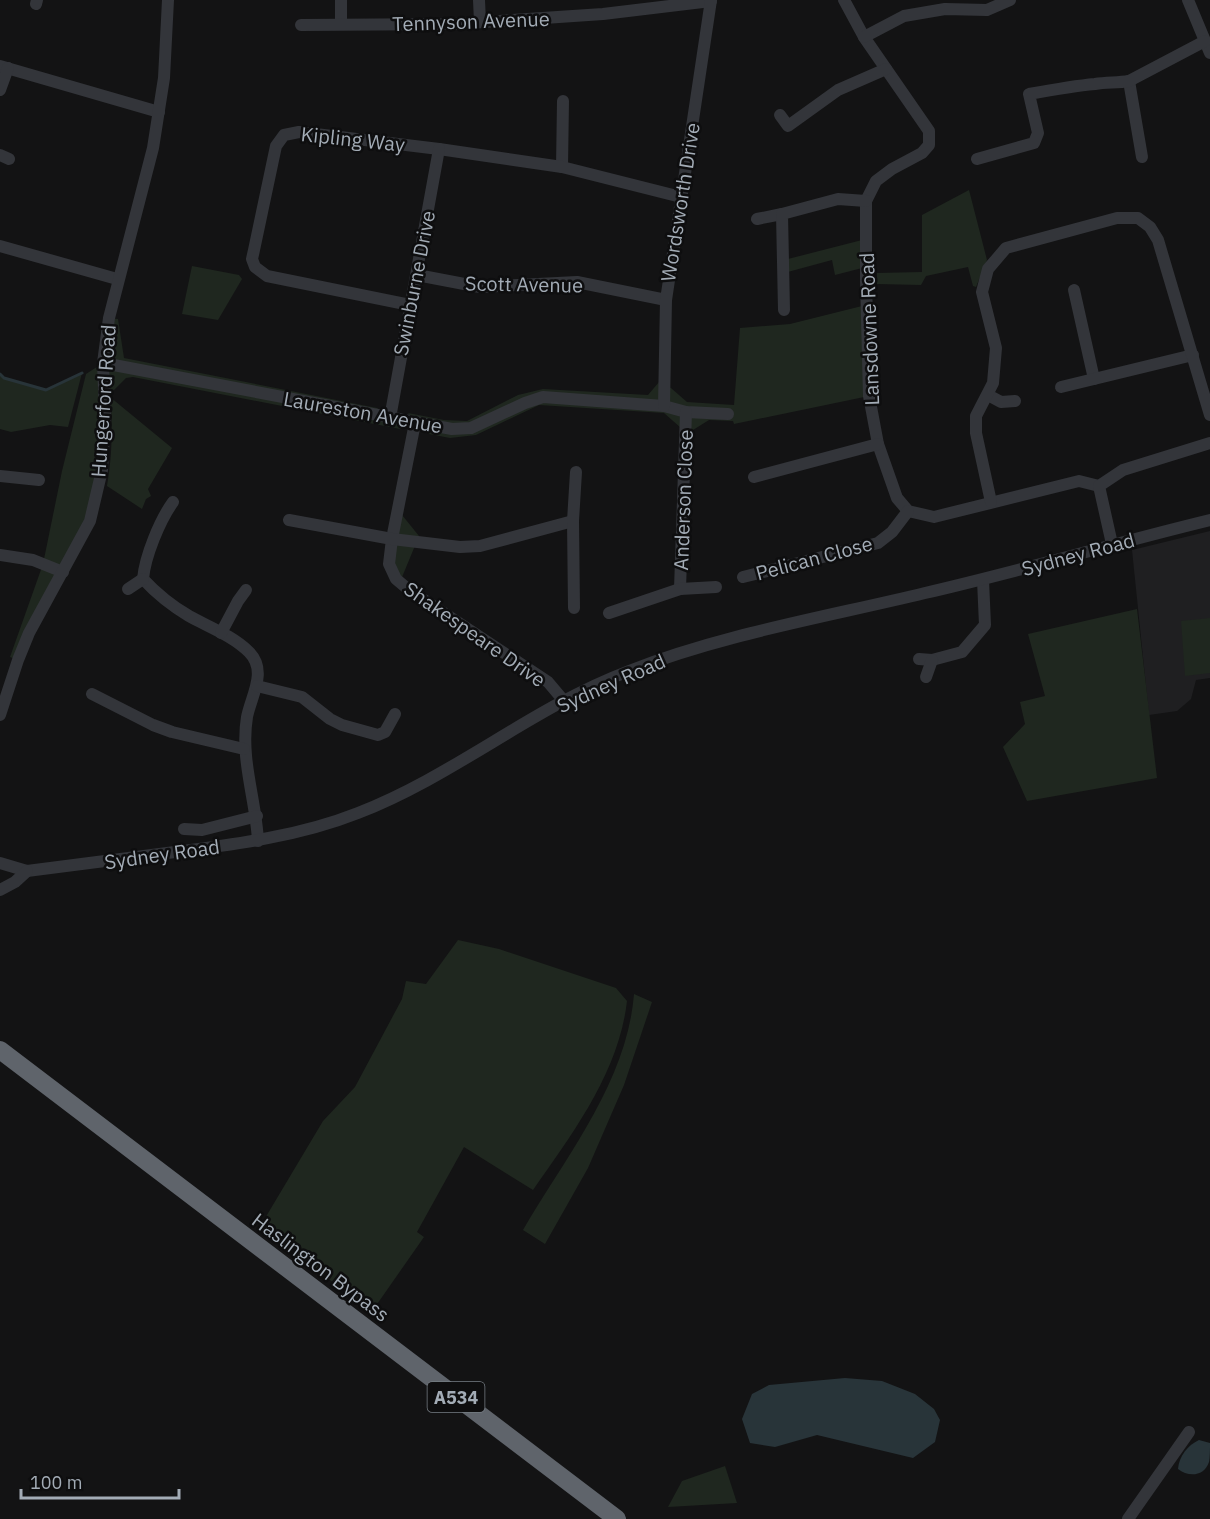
<svg xmlns="http://www.w3.org/2000/svg" width="1210" height="1519" font-family="'IBM Plex Sans',sans-serif">
	<style>
		.built { fill: #1f1f21 }
		.green { fill: #1f271f }
		.water { fill: #283439 }
		.lines { fill: none; stroke-linecap: round; stroke-linejoin: round }
		.stream { stroke: #283439; stroke-width: 3 }
		.minor { stroke: #33353a; stroke-width: 12 }
		.highway { stroke: #5f646b; stroke-width: 18 }
		.labels { text-anchor: middle; dominant-baseline: central; stroke-width: 5; stroke-linejoin: round; paint-order: stroke }
		.shield { fill: #0e0e0f; stroke: #767d84; stroke-width: 1.5 }
		.shield-label { font-size: 18px; font-weight: bold; fill: #a3acb6 }
		.street-label { font-size: 20px; fill: #a3acb6; stroke: #0e0e0f }
	</style>
	<rect width="100%" height="100%" fill="#131314"/>
	<path class="built" d="M 1210,531 L 1210,678 L 1196,680 L 1191,699 L 1177,711 L 1149,715 L 1132,550 Z"/>
	<g class="green">
		<path d="M 969,190 L 987,260 L 976,287 L 973,286 L 968,267 L 926,276 L 921,285 L 877,284 L 877,273 L 922,272 L 922,215 Z"/>
		<path d="M 866,239 L 866,267 L 835,275 L 832,260 L 784,273 L 784,260 Z"/>
		<path d="M 192,266 L 239,275 L 242,279 L 218,320 L 182,314 Z"/>
		<path d="M 866,305 L 869,396 L 734,424 L 733,421 L 709,420 L 693,430 L 681,428 L 664,413 L 539,405 L 476,435 L 450,438 L 429,434 L 415,423 L 408,413 L 444,420 L 467,421 L 518,395 L 543,389 L 648,395 L 659,382 L 671,388 L 687,402 L 734,405 L 740,328 L 790,324 Z"/>
		<path d="M 109,318 L 118,319 L 124,358 L 377,408 L 403,427 L 400,429 L 133,377 L 126,378 L 112,392 L 104,390 L 105,414 L 90,521 L 18,660 L 10,657 L 43,564 L 62,471 L 86,374 L 103,363 Z"/>
		<path d="M 82,373 L 68,427 L 50,425 L 11,432 L 0,429 L 0,374 L 4,378 L 46,390 Z"/>
		<path d="M 110,397 L 172,448 L 148,489 L 151,496 L 146,499 L 142,509 L 107,486 C 112,456 113,428 110,397 Z"/>
		<path d="M 398,510 L 419,536 L 400,582 L 396,579 L 392,539 Z"/>
		<path d="M 1137,609 L 1157,778 L 1027,801 L 1003,747 L 1025,724 L 1020,702 L 1045,696 L 1028,634 Z"/>
		<path d="M 1210,618 L 1210,673 L 1185,676 L 1181,621 Z"/>
		<path d="M 458,940 L 499,949 L 616,988 L 627,1001 C 619,1072 573,1133 533,1190 L 464,1147 L 417,1232 L 424,1237 L 373,1310 L 258,1230 L 323,1121 L 355,1087 L 402,999 L 406,981 L 426,984 Z"/>
		<path d="M 634,994 L 652,1002 L 624,1085 L 588,1168 L 545,1244 L 523,1230 C 566,1156 627,1082 634,994 Z"/>
		<path d="M 725,1466 L 737,1503 L 668,1507 L 682,1481 Z"/>
	</g>
	<g class="water">
		<path d="M 845,1378 L 882,1381 L 915,1394 L 934,1409 L 940,1420 L 935,1442 L 913,1458 L 817,1435 L 775,1447 L 750,1443 L 742,1419 L 752,1394 L 769,1385 Z"/>
		<path d="M 1199,1440 L 1210,1443 C 1210,1449 1210,1457 1209,1462 C 1204,1477 1188,1477 1178,1469 C 1179,1456 1188,1445 1199,1440 Z"/>
	</g>
	<g class="lines">
		<path class="stream" d="M 0,374 L 4,378 L 46,390 L 82,373"/>
		<g class="minor">
			<path d="M 341,0 L 341,24"/>
			<path d="M 479,0 L 480,22"/>
			<path d="M 844,0 L 864,37 L 929,131 L 929,145 L 922,153 L 892,169 L 876,181 L 866,201 L 866,281 L 869,396 L 878,444 L 897,498 L 908,511 L 934,517 L 1079,481 L 1099,486"/>
			<path d="M 1188,0 L 1210,53"/>
			<path d="M 36,4 L 37,0"/>
			<path d="M 301,25 L 454,24 L 603,14 L 711,1"/>
			<path d="M 864,37 L 904,16 L 945,9 L 987,10 L 1010,0"/>
			<path d="M 0,66 L 159,112"/>
			<path d="M 1129,81 L 1142,157"/>
			<path d="M 0,90 L 8,68"/>
			<path d="M 780,115 L 788,126 L 838,90 L 886,69"/>
			<path d="M 0,155 L 9,159"/>
			<path d="M 977,159 L 1034,143 L 1038,133 L 1029,94 C 1051,90 1073,86 1095,84 C 1107,82 1117,83 1129,81 L 1205,41"/>
			<path d="M 562,167 L 563,101"/>
			<path d="M 757,219 L 782,214"/>
			<path d="M 0,246 L 117,279"/>
			<path d="M 417,275 L 480,287 L 577,282 L 666,300"/>
			<path d="M 1074,290 L 1094,379"/>
			<path d="M 410,305 L 267,276 L 255,267 L 252,259 L 254,250 L 276,146 L 284,135 L 299,132 L 439,149 L 562,167 L 681,197"/>
			<path d="M 784,310 L 782,214 L 838,199 L 866,201"/>
			<path d="M 103,363 L 452,429 L 471,428 L 525,403 L 543,397 L 664,406 L 686,412 L 728,414"/>
			<path d="M 1061,387 L 1193,355"/>
			<path d="M 988,395 L 1001,402 L 1015,401"/>
			<path d="M 664,406 L 666,300 L 711,0"/>
			<path d="M 390,418 L 439,149"/>
			<path d="M 415,423 L 392,539 L 389,564 L 396,579 L 409,590 L 548,682 L 564,701"/>
			<path d="M 0,476 L 39,480"/>
			<path d="M 754,477 L 878,444"/>
			<path d="M 173,502 C 160,520 145,556 143,579 C 156,593 172,606 189,616 C 209,627 233,636 249,652 C 268,671 251,696 247,717 C 240,759 256,800 258,841"/>
			<path d="M 991,502 L 976,433 L 976,416 L 993,383 L 996,348 L 982,292 L 988,269 L 1006,248 L 1117,218 L 1138,218 L 1150,227 L 1158,240 L 1210,415"/>
			<path d="M 289,520 L 392,539 L 460,547 L 480,546 L 573,521"/>
			<path d="M 1112,544 L 1099,486 L 1123,470 L 1210,443"/>
			<path d="M 0,555 L 33,560 L 63,572"/>
			<path d="M 743,577 L 878,543 L 892,532 L 908,511"/>
			<path d="M 128,589 L 143,579"/>
			<path d="M 680,589 L 686,412"/>
			<path d="M 574,608 L 573,521 L 576,472"/>
			<path d="M 609,613 L 680,589 L 716,587"/>
			<path d="M 221,633 L 238,601 L 246,590"/>
			<path d="M 919,659 L 932,660 L 962,652 L 985,625 L 983,580"/>
			<path d="M 926,677 L 932,660"/>
			<path d="M 257,686 L 302,697 L 330,719 L 342,725 L 378,735 L 385,732 L 395,714"/>
			<path d="M 92,694 L 153,725 L 172,732 L 244,749"/>
			<path d="M 0,715 L 18,660 L 29,633 L 90,521 L 102,470 L 105,414 L 103,363 L 109,318 L 153,148 L 164,78 L 168,0"/>
			<path d="M 184,829 L 202,830 L 257,816"/>
			<path d="M 0,863 L 27,871 C 76,865 126,858 175,852 C 237,844 300,836 358,813 C 454,776 533,707 629,671 C 724,634 826,617 925,593 C 1021,571 1115,543 1210,520"/>
			<path d="M 0,890 L 15,882 L 27,871"/>
			<path d="M 1128,1519 L 1189,1432"/>
		</g>
		<path class="highway" d="M 0,1050 L 617,1519"/>
	</g>
	<g class="labels">
		<rect class="shield" x="427.5" y="1382" width="57" height="30" rx="4.5"/>
		<g class="shield-label">
			<text x="456" y="1397">A534</text>
		</g>
		<g class="street-label">
			<text transform="translate(471 21) rotate(-2)">Tennyson Avenue</text>
			<text transform="translate(353 139) rotate(6)">Kipling Way</text>
			<text transform="translate(680 202) rotate(-81)">Wordsworth Drive</text>
			<text transform="translate(414 283) rotate(-79)">Swinburne Drive</text>
			<text transform="translate(524 284) rotate(1)">Scott Avenue</text>
			<text transform="translate(869 329) rotate(-92)">Lansdowne Road</text>
			<text transform="translate(103 401) rotate(-86)">Hungerford Road</text>
			<text transform="translate(363 412) rotate(10)">Laureston Avenue</text>
			<text transform="translate(683 500) rotate(-88)">Anderson Close</text>
			<text transform="translate(1078 554) rotate(-15)">Sydney Road</text>
			<text transform="translate(814 558) rotate(-15)">Pelican Close</text>
			<text transform="translate(475 634) rotate(35)">Shakespeare Drive</text>
			<text transform="translate(611 683) rotate(-24)">Sydney Road</text>
			<text transform="translate(162 854) rotate(-8)">Sydney Road</text>
			<text transform="translate(321 1267) rotate(37)">Haslington Bypass</text>
		</g>
	</g>
	<path d="M21 1489v9h158v-9" fill="none" stroke="#a3acb6" stroke-width="3"/>
	<text x="30" y="1489" font-size="18" fill="#a3acb6" stroke="#0e0e0f" stroke-width="4.5" paint-order="stroke">100 m</text>
</svg>
